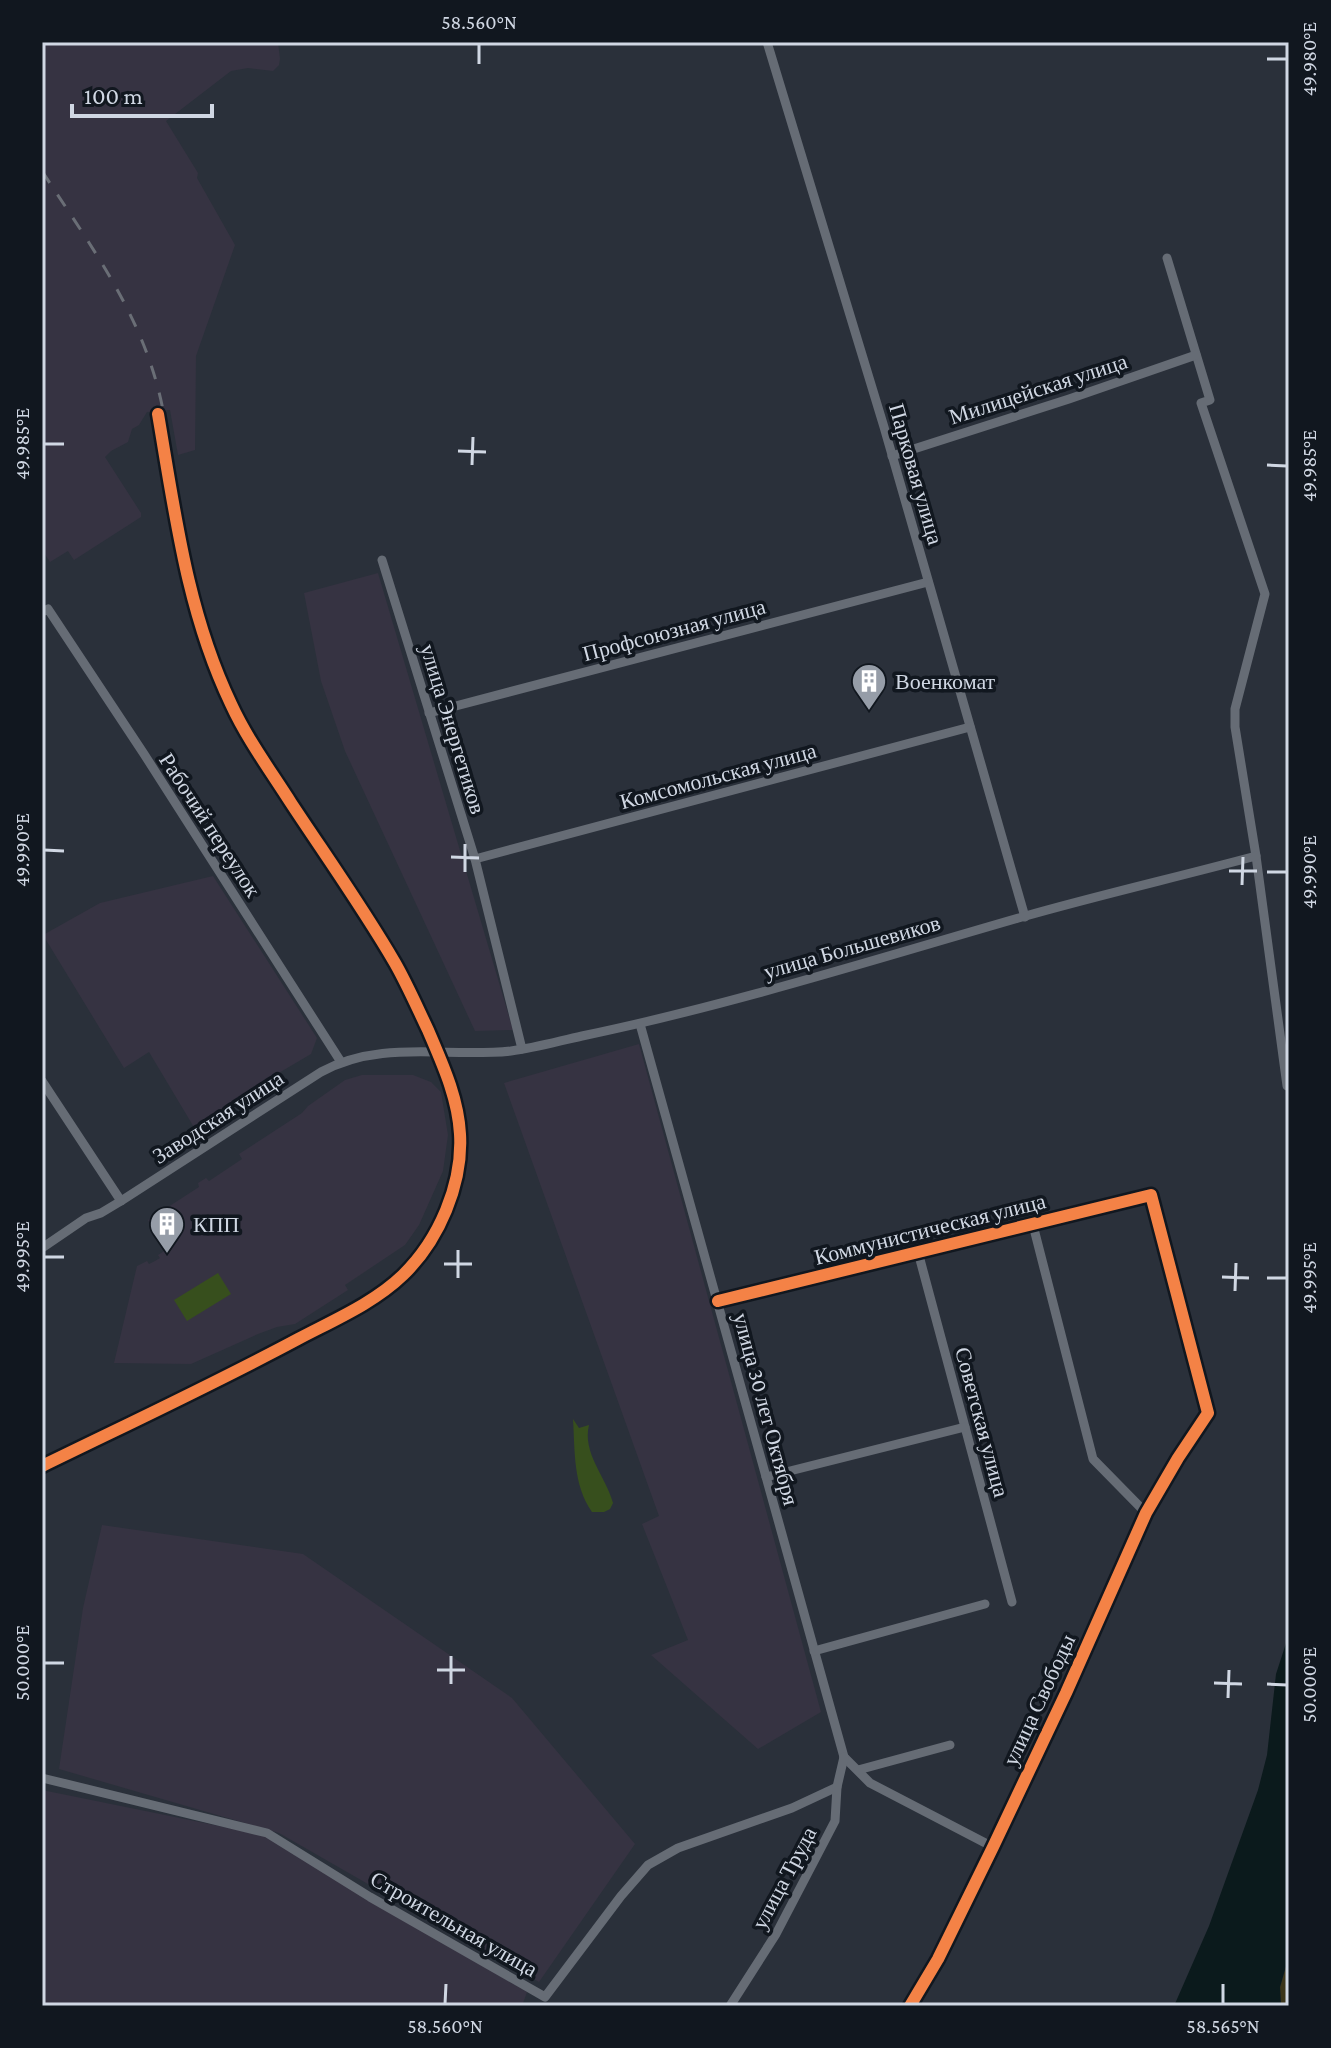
<svg xmlns="http://www.w3.org/2000/svg" width="1331" height="2048" font-family="'Crimson Pro',serif">
	<style>
		.industrial { fill: #363342 }
		.green { fill: #374f1d }
		.sand { fill: #3b351a }
		.water { fill: #0b1a1c }
		.lines { fill: none; stroke-linecap: round; stroke-linejoin: round }
		.minor { stroke: #666c75; stroke-width: 9 }
		.rail { stroke: #6a6e76; stroke-width: 3; stroke-dasharray: 14 14; stroke-linecap: butt }
		.cycleway-casing { stroke: #11171f; stroke-width: 17 }
		.cycleway { stroke: #f48246; stroke-width: 12 }
		.ticks { fill: none; stroke: #d0d7e3; stroke-width: 3 }
		.labels { text-anchor: middle; dominant-baseline: central; stroke-width: 7; stroke-linejoin: round; paint-order: stroke }
		.street-label { font-size: 22px; fill: #d0d7e3; stroke: #11171f }
		.poi-label { font-size: 22px; fill: #d0d7e3; stroke: #11171f; text-anchor: start }
		.neatline { fill: none; stroke: #d0d7e3; stroke-width: 3 }
		.ticks-label { font-size: 20px; text-anchor: middle; fill: #d0d7e3 }
	</style>
	<rect width="100%" height="100%" fill="#2a303a"/>
	<g class="industrial">
		<path d="M 42,42 L 278,42 L 280,59 L 279,65 L 273,71 L 248,68 L 231,71 L 166,121 L 198,173 L 197,178 L 235,245 L 196,356 L 195,450 L 178,455 L 170,410 L 147,412 L 139,425 L 132,429 L 128,442 L 111,451 L 105,457 L 141,513 L 141,517 L 74,560 L 68,551 L 50,562 L 42,550 Z"/>
		<path d="M 378,573 L 513,1030 L 475,1031 L 345,751 L 321,681 L 304,593 Z"/>
		<path d="M 213,876 L 317,1038 L 311,1054 L 277,1074 L 279,1078 L 195,1129 L 149,1052 L 124,1068 L 43,935 L 100,903 Z"/>
		<path d="M 639,1044 L 821,1712 L 758,1749 L 651,1655 L 688,1640 L 642,1524 L 659,1516 L 504,1083 Z"/>
		<path d="M 362,1075 L 413,1075 L 431,1082 L 441,1092 L 448,1135 L 443,1171 L 419,1225 L 405,1245 L 345,1285 L 348,1290 L 295,1324 L 277,1327 L 258,1334 L 191,1364 L 114,1363 L 137,1266 L 147,1261 L 149,1264 L 155,1261 L 160,1258 L 158,1255 L 169,1248 L 165,1242 L 160,1239 L 148,1220 L 199,1187 L 198,1183 L 206,1178 L 209,1181 L 242,1159 L 239,1154 L 302,1113 L 308,1106 L 345,1080 Z"/>
		<path d="M 102,1525 L 303,1554 L 512,1698 L 635,1844 L 539,1982 L 279,1833 L 59,1769 L 83,1608 Z"/>
		<path d="M 42,1790 L 264,1835 L 527,1992 L 522,2006 L 42,2006 Z"/>
	</g>
	<g class="green">
		<path d="M 218,1273 L 231,1294 L 187,1321 L 174,1300 Z"/>
		<path d="M 573,1419 L 579,1428 L 589,1425 C 582,1453 606,1477 613,1503 L 610,1509 L 604,1512 L 592,1512 C 573,1485 575,1451 573,1419 Z"/>
	</g>
	<path class="sand" d="M 1289,1956 L 1289,2006 L 1281,2006 L 1280,1987 Z"/>
	<path class="water" d="M 1289,1634 L 1289,1956 L 1280,1987 L 1281,2006 L 1174,2006 L 1209,1926 L 1258,1790 L 1267,1755 L 1276,1674 Z"/>
	<g class="lines">
		<g class="minor">
			<path d="M 767,42 L 884,427 L 1025,917"/>
			<path d="M 1167,258 L 1210,400 L 1201,403 L 1265,594 L 1235,709 L 1235,727 L 1256,856 L 1287,1086"/>
			<path d="M 892,456 L 1069,399 L 1196,355"/>
			<path d="M 382,560 L 475,859 L 522,1049"/>
			<path d="M 42,612 L 48,609 L 144,754 L 341,1062"/>
			<path d="M 429,713 L 928,582"/>
			<path d="M 475,859 L 970,727"/>
			<path d="M 640,1024 L 844,1757"/>
			<path d="M 42,1081 L 121,1201"/>
			<path d="M 1033,1225 L 1093,1459 L 1146,1513"/>
			<path d="M 42,1248 L 86,1218 L 101,1213 L 121,1201 L 321,1072 C 381,1039 446,1058 511,1051 C 535,1048 559,1041 582,1036 C 731,1005 876,959 1022,917 C 1099,895 1178,877 1256,856"/>
			<path d="M 918,1252 L 1012,1602"/>
			<path d="M 718,1301 L 1151,1195 L 1208,1413 L 1178,1458 L 1146,1513 L 1066,1693 L 993,1847 L 938,1959 L 910,2006"/>
			<path d="M 42,1466 C 128,1424 214,1384 298,1339 C 334,1320 374,1303 403,1275 C 439,1240 463,1184 460,1134 C 458,1097 442,1063 428,1030 C 417,1007 407,984 395,963 C 363,908 326,856 291,803 C 270,770 247,739 231,704 C 187,612 175,513 158,414"/>
			<path d="M 766,1477 L 965,1427"/>
			<path d="M 814,1651 L 985,1604"/>
			<path d="M 844,1757 L 870,1783 L 993,1847"/>
			<path d="M 858,1770 L 950,1745"/>
			<path d="M 42,1778 L 267,1833 L 370,1897 L 545,1997 L 621,1896 L 648,1865 L 678,1848 L 792,1808 L 837,1787"/>
			<path d="M 730,2006 L 776,1934 L 835,1821 L 837,1787 L 844,1757"/>
		</g>
		<path class="rail" d="M 42,171 C 92,248 145,318 163,410"/>
		<g class="cycleway-casing">
			<g id="cycleway">
				<path d="M 718,1301 L 1151,1195 L 1208,1413 L 1178,1458 L 1146,1513 L 1066,1693 L 993,1847 L 938,1959 L 910,2006"/>
				<path d="M 42,1466 C 128,1424 214,1384 298,1339 C 334,1320 374,1303 403,1275 C 439,1240 463,1184 460,1134 C 458,1097 442,1063 428,1030 C 417,1007 407,984 395,963 C 363,908 326,856 291,803 C 270,770 247,739 231,704 C 187,612 175,513 158,414"/>
			</g>
		</g>
		<use href="#cycleway" class="cycleway"/>
	</g>
	<path class="ticks" d="M 1267,59 L 1287,59M 479,64 L 479,44M 44,444 L 64,444M 458,451 L 486,452M 472,465 L 473,437M 1267,465 L 1287,466M 44,850 L 64,851M 451,857 L 479,858M 1229,871 L 1257,871M 465,872 L 465,844M 1267,872 L 1287,872M 1242,885 L 1243,857M 44,1257 L 64,1257M 444,1264 L 472,1264M 1222,1277 L 1249,1278M 458,1278 L 458,1250M 1267,1278 L 1287,1278M 1235,1291 L 1236,1263M 44,1663 L 64,1663M 437,1670 L 465,1670M 1214,1683 L 1242,1684M 451,1684 L 451,1656M 1267,1684 L 1287,1685M 1228,1698 L 1229,1670M 445,2004 L 446,1984M 1223,2004 L 1223,1984"/>
	<defs>
		<g id="building-pin" transform="scale(1.8)"><path d="M0 17L-7.5 6A9.5 9.5 0 1 1 7.5 6Z" fill="#969da8" stroke="#11171f"/><path d="M-4-6H4V6H1V3H-1V6H-4ZM-2.5-4.3h1.7v1.8h-1.7ZM.8-4.3h1.7v1.8H.8ZM-2.5-1h1.7V.8h-1.7ZM.8-1h1.7V.8H.8Z" fill="#fff"/></g>
	</defs>
	<g fill-rule="evenodd">
		<use href="#building-pin" x="869" y="681"/>
		<use href="#building-pin" x="167" y="1224"/>
	</g>
	<g class="labels">
		<g class="street-label">
			<text transform="translate(1038 389) rotate(-18)">Милицейская улица</text>
			<text transform="translate(916 474) rotate(74)">Парковая улица</text>
			<text transform="translate(674 630) rotate(-15)">Профсоюзная улица</text>
			<text transform="translate(453 729) rotate(73)">улица Энергетиков</text>
			<text transform="translate(718 776) rotate(-15)">Комсомольская улица</text>
			<text transform="translate(210 825) rotate(57)">Рабочий переулок</text>
			<text transform="translate(852 947) rotate(-16)">улица Большевиков</text>
			<text transform="translate(218 1117) rotate(-33)">Заводская улица</text>
			<text transform="translate(930 1229) rotate(-14)">Коммунистическая улица</text>
			<text transform="translate(766 1409) rotate(75)">улица 30 лет Октября</text>
			<text transform="translate(982 1422) rotate(75)">Советская улица</text>
			<text transform="translate(1039 1700) rotate(-65)">улица Свободы</text>
			<text transform="translate(784 1878) rotate(-62)">улица Труда</text>
			<text transform="translate(454 1924) rotate(30)">Строительная улица</text>
		</g>
		<g class="poi-label">
			<text x="895" y="681">Военкомат</text>
			<text x="193" y="1224">КПП</text>
		</g>
	</g>
	<rect width="1331" height="2048" fill="none" stroke="#11171f" stroke-width="88"/>
	<path d="M72 104v12h140v-12" fill="none" stroke="#d0d7e3" stroke-width="4"/>
	<text x="84" y="104" font-size="24" fill="#d0d7e3" stroke="#11171f" stroke-width="6" paint-order="stroke">100 m</text>
	<rect x="44" y="44" width="1243" height="1960" class="neatline"/>
	<g class="ticks-label">
		<text x="479" y="29">58.560°N</text>
		<text transform="translate(1309 59) rotate(-90)" y="7">49.980°E</text>
		<text transform="translate(22 444) rotate(-90)" y="7">49.985°E</text>
		<text transform="translate(1309 466) rotate(-90)" y="7">49.985°E</text>
		<text transform="translate(22 850) rotate(-90)" y="7">49.990°E</text>
		<text transform="translate(1309 872) rotate(-90)" y="7">49.990°E</text>
		<text transform="translate(22 1257) rotate(-90)" y="7">49.995°E</text>
		<text transform="translate(1309 1278) rotate(-90)" y="7">49.995°E</text>
		<text transform="translate(22 1663) rotate(-90)" y="7">50.000°E</text>
		<text transform="translate(1309 1685) rotate(-90)" y="7">50.000°E</text>
		<text x="445" y="2033">58.560°N</text>
		<text x="1223" y="2033">58.565°N</text>
	</g>
</svg>
